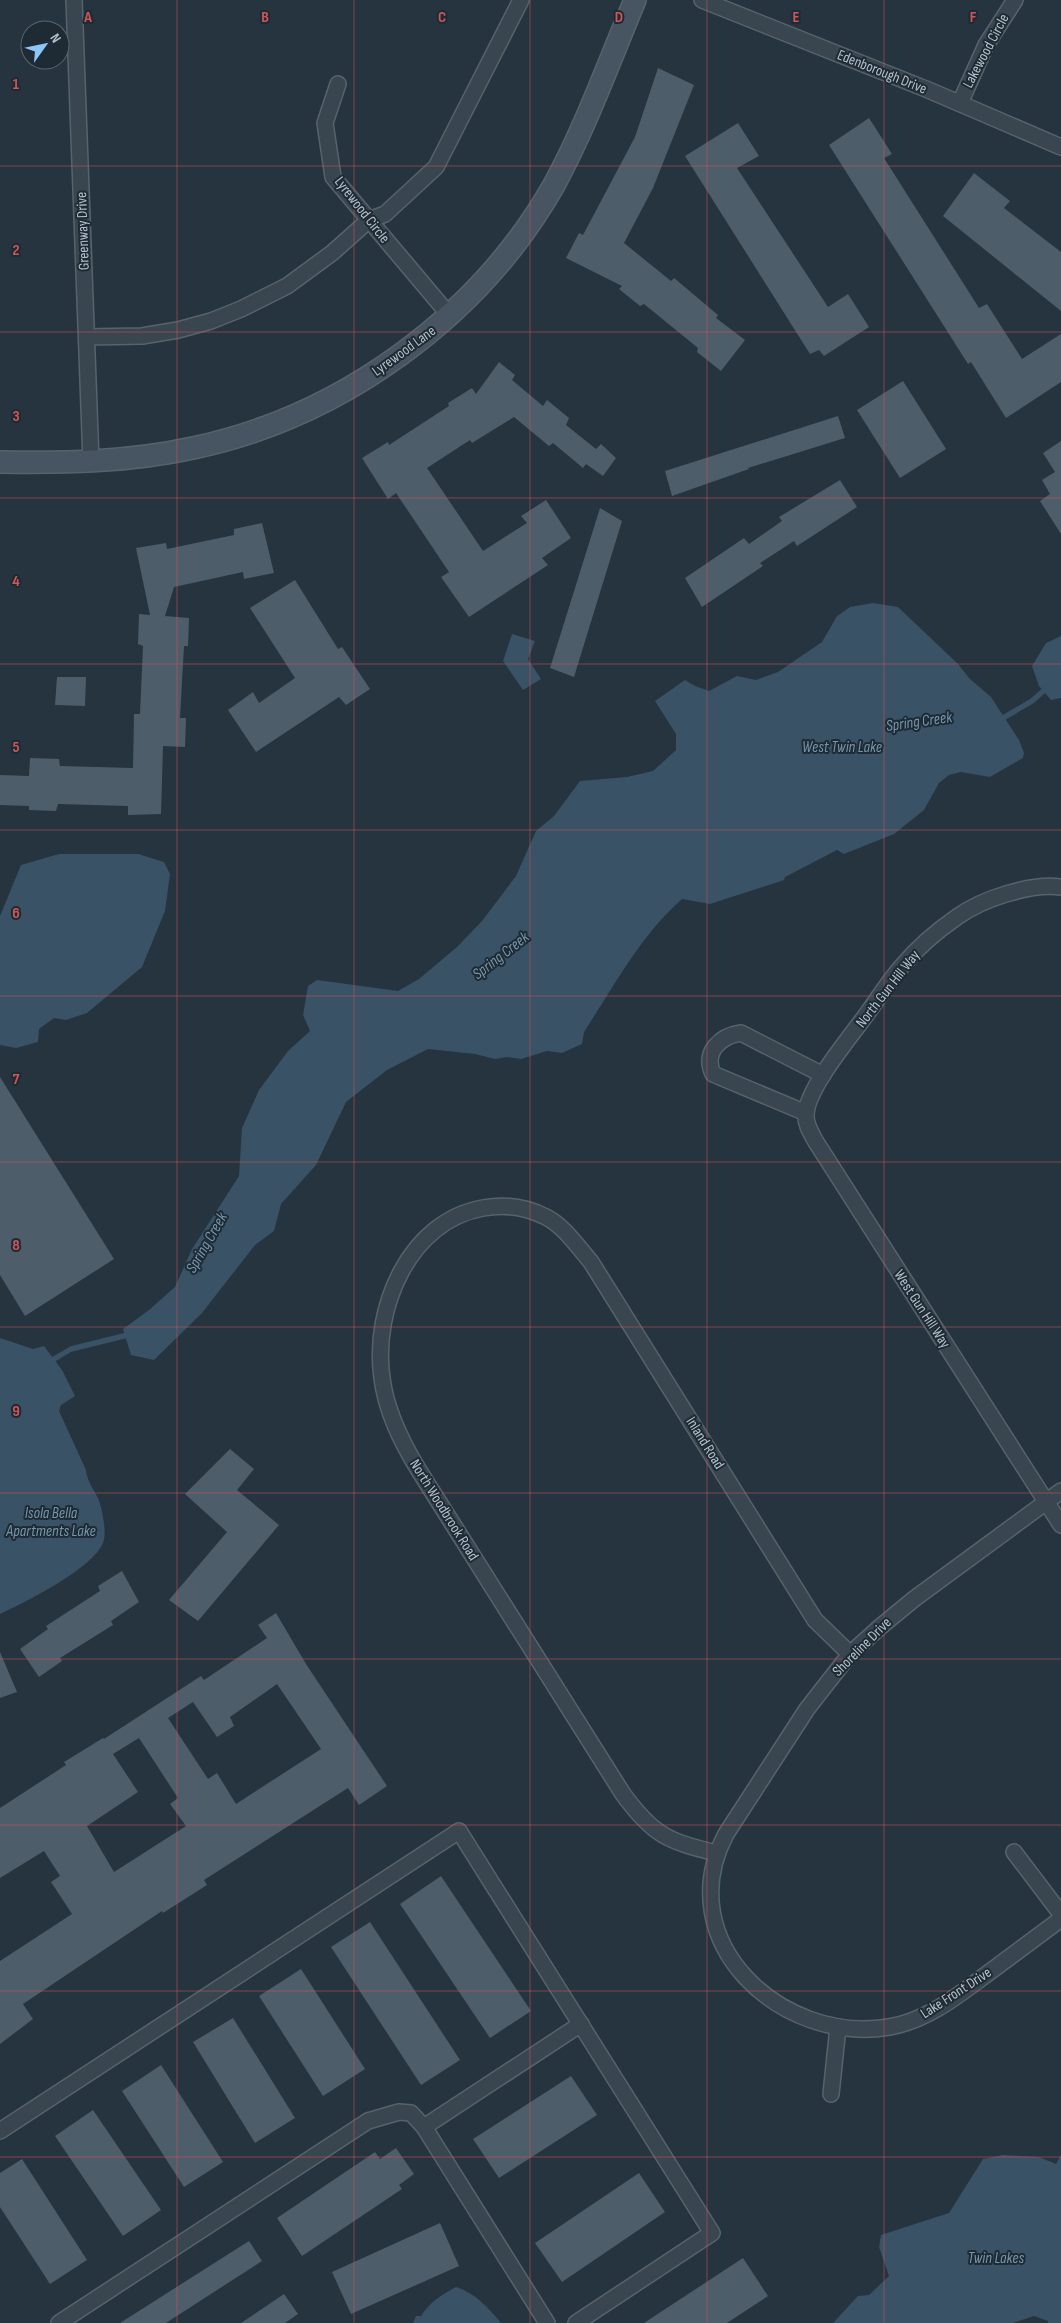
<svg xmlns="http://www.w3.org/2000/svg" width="1061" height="2323" font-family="'Sofia Sans Condensed',sans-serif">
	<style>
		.water { fill: #395266 }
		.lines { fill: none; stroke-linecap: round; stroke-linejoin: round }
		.stream { stroke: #395266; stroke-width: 5.5 }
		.building { fill: #4e5d6a; fill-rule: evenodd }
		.street-casing { stroke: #57636c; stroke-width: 18 }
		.secondary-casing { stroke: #57636c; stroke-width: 24 }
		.street { stroke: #39454f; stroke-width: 15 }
		.secondary { stroke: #475562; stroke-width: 21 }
		.grid { fill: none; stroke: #cc5658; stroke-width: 1; stroke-opacity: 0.55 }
		.labels { text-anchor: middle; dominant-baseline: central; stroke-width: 4; stroke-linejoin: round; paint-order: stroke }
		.street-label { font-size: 15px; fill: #b5c0c9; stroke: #1e2a34 }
		.water-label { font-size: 16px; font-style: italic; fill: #7596ac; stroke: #1e2a34 }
		.grid-label { font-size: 16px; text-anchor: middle; font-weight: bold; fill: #cc5658; stroke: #1e2a34; stroke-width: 4; stroke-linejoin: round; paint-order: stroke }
	</style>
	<rect width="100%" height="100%" fill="#25343f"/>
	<g class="water">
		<path d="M 873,603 L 898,607 L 958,664 L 970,679 L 991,697 L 1019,740 L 1024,753 L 1023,758 L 990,777 L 961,772 L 949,775 L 939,783 L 924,810 L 894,834 L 844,854 L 837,850 L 785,877 L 784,880 L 710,904 L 682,899 C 641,935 614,986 584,1032 L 582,1044 L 562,1053 L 547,1051 L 521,1059 L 507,1057 L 495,1059 L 475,1054 L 428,1049 L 387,1070 L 346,1102 L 316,1165 L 281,1204 L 274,1231 L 255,1245 L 202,1313 L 154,1360 L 131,1355 L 123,1329 L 149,1310 L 175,1287 L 192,1249 L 239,1176 L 242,1128 L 259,1090 L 288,1051 L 310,1031 L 303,1015 L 308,986 L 317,980 L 398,991 L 419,979 L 457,947 L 482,921 L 516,876 L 536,831 L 554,816 L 580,781 L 627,777 L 653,771 L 676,750 L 676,734 L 655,701 L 685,680 L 695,686 L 709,691 L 737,676 L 756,680 L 778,672 L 822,642 L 837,616 L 850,607 Z"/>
		<path d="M 512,634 L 535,641 L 528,659 L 541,679 L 523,690 L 503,661 Z"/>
		<path d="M 1061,636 L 1061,698 L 1051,700 L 1039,686 L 1032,666 L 1046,643 Z"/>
		<path d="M 59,854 L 138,854 L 164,862 L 170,874 L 165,911 L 142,967 L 87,1013 L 66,1020 L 54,1018 L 39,1029 L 38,1042 L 16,1048 L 0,1045 L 0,916 L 21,865 Z"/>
		<path d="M 0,1338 L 33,1349 L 44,1346 L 62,1370 L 75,1396 L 61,1405 L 59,1411 L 86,1470 C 87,1481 93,1488 98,1498 C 101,1505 103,1516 104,1524 C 105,1530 105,1538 103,1543 C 92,1569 26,1602 0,1614 Z"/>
		<path d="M 1003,2155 L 1039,2157 L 1056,2164 L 1061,2155 L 1061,2323 L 1048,2323 L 1048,2321 L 1034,2316 L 1013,2323 L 833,2323 L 858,2296 L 869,2295 L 889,2276 L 879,2247 L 881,2235 L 949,2213 L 983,2159 Z"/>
		<path d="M 456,2287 C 475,2293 488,2307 501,2323 L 413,2323 L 416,2316 L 421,2316 C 430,2302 441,2295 456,2287 Z"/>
	</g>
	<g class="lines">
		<g class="stream">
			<path d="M 998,721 L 1032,701 L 1048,687"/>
			<path d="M 49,1362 L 71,1349 L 132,1334"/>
		</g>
	</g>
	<g class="building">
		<path d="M 658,68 L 694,85 L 653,188 L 624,243 L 671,281 L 674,278 L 718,315 L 716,318 L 745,340 L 721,371 L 697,352 L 698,348 L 644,304 L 640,306 L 619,289 L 622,286 L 566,258 L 579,233 L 583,235 L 635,137 Z"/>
		<path d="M 869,118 L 892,154 L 884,158 L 979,308 L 987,304 L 1022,359 L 1061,334 L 1061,382 L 1006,418 L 971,362 L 968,364 L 829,145 Z"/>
		<path d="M 738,123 L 759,156 L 737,168 L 828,307 L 848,294 L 869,327 L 824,356 L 819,350 L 810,354 L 685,156 Z"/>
		<path d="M 974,173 L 1010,201 L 1004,208 L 1061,252 L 1061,311 L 943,216 Z"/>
		<path d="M 499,362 L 515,375 L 512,380 L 543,406 L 547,400 L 569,418 L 566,425 L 596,449 L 601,444 L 616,458 L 603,476 L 586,464 L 583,468 L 553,443 L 549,446 L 514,417 L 472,443 L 470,440 L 427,468 L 483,551 L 527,523 L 521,516 L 546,500 L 571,538 L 542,558 L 548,565 L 469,617 L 441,577 L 449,572 L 396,493 L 388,499 L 362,458 L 388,442 L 389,445 L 449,406 L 448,403 L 472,388 L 476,394 Z"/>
		<path d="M 903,381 L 946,449 L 900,478 L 857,410 Z"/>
		<path d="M 838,416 L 845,438 L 748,468 L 749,469 L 672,496 L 665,471 Z"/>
		<path d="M 1061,441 L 1061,534 L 1040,501 L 1050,494 L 1042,480 L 1055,472 L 1043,453 Z"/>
		<path d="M 840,480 L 857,507 L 797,546 L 794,541 L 760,563 L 763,566 L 702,607 L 685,578 L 744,538 L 749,544 L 782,521 L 779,517 Z"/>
		<path d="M 600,508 L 622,521 L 574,677 L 550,668 Z"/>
		<path d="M 262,523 L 274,573 L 244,579 L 243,572 L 174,587 L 165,616 L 189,618 L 188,646 L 184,646 L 180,718 L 186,718 L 185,747 L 163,746 L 161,814 L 128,815 L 128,806 L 58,804 L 56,811 L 29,810 L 29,806 L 0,805 L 0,775 L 29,776 L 30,758 L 59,759 L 60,766 L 133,768 L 134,714 L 140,714 L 143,646 L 138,644 L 139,614 L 150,615 L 136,548 L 166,543 L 167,549 L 234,535 L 234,529 Z"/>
		<path d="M 295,580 L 338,649 L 342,647 L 370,689 L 346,705 L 339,697 L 256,752 L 228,710 L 253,692 L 259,703 L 295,678 L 250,608 Z"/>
		<path d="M 57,677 L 86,677 L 85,706 L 55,705 Z"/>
		<path d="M 0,1077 L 114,1259 L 25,1316 L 0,1275 Z"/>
		<path d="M 230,1449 L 254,1469 L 237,1490 L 279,1525 L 198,1621 L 169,1600 L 227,1532 L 185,1494 Z"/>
		<path d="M 122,1571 L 139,1602 L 111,1621 L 113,1625 L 60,1658 L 62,1661 L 39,1677 L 20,1649 L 48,1629 L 46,1626 L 100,1591 L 98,1586 Z"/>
		<path d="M 276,1613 L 306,1664 L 387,1786 L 359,1805 L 348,1788 L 204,1880 L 207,1885 L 163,1913 L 162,1911 L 23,2004 L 33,2019 L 0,2044 L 0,1961 L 72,1914 L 51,1882 L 60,1876 L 44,1851 L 0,1878 L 0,1808 L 66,1765 L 64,1762 L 103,1738 L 104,1739 L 201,1676 L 204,1680 L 267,1638 L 258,1625 ZM 277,1684 L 321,1749 L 236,1804 L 217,1773 L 208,1779 L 168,1718 L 193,1702 L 217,1737 L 234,1726 L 230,1717 ZM 139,1738 L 178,1798 L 170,1804 L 186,1826 L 114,1872 L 87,1826 L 138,1792 L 113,1754 Z"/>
		<path d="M 0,1652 L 17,1692 L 0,1698 Z"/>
		<path d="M 441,1876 L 531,2011 L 490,2038 L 400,1904 Z"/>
		<path d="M 370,1922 L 460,2060 L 421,2085 L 331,1947 Z"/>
		<path d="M 301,1969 L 365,2069 L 323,2096 L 259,1996 Z"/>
		<path d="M 233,2018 L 295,2118 L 255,2143 L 193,2042 Z"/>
		<path d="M 161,2065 L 223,2162 L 184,2187 L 122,2091 Z"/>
		<path d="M 571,2076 L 597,2115 L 499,2178 L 473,2139 Z"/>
		<path d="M 93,2110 L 161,2210 L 123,2236 L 55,2136 Z"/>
		<path d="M 396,2148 L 414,2174 L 399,2185 L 402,2189 L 302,2256 L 277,2218 L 375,2152 L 380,2159 Z"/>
		<path d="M 22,2159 L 87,2260 L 50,2284 L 0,2207 L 0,2173 Z"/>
		<path d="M 639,2173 L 665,2212 L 562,2282 L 535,2243 Z"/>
		<path d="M 440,2223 L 459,2266 L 351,2314 L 332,2272 Z"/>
		<path d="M 249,2241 L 262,2261 L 166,2323 L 120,2323 Z"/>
		<path d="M 743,2258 L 768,2296 L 727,2323 L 644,2323 Z"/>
		<path d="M 284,2294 L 298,2314 L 285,2323 L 241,2323 Z"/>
	</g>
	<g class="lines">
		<g class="street-casing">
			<g id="street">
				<path d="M 74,0 L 91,462"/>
				<path d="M 702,0 L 926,89 L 1061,147"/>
				<path d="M 338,84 L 325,123 L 333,177 L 450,316"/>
				<path d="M 960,103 L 986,45 L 1015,0"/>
				<path d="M 87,337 L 142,336 L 178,330 L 211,321 L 241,309 L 287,286 L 332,253 L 369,220 L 385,214 L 436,167 L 521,0"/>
				<path d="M 1061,887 C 1030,883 982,899 957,917 C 937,931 918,947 903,965 C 890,979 880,996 869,1011 C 852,1035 808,1086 806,1114 C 805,1124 811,1133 816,1142 L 1061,1525"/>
				<path d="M 806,1113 L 713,1074 C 703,1052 720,1036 741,1033 L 823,1075"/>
				<path d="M 1061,1491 L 914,1599 L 880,1627 L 850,1654 L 807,1709 L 726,1834 C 669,1942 782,2045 889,2027 C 928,2021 961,1993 991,1971 C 1014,1954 1038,1936 1061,1919"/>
				<path d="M 1014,1852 L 1061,1914"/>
				<path d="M 716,1853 C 667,1841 653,1835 623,1794 L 418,1469 C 401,1441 386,1411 382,1378 C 372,1309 409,1221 483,1208 C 504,1204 526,1207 546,1217 C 564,1226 578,1247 591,1262 L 815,1620 L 850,1654"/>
				<path d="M 831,2094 L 838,2027"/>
				<path d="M 424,2127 L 581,2024"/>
				<path d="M 0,2131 L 459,1831 L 712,2233 L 576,2323"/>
				<path d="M 59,2323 L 368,2121 L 399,2112 L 411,2113 L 424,2127 L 547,2323"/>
			</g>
		</g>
		<g class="secondary-casing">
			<path id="secondary" d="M 0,462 C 65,463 129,462 193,448 C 341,417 479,317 554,185 C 586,126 609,62 635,0"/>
		</g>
		<use href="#street" class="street"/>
		<use href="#secondary" class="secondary"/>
	</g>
	<path class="grid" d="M 177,0 L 177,2323M 354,0 L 354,2323M 530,0 L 530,2323M 707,0 L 707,2323M 884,0 L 884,2323M 0,166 L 1061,166M 0,332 L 1061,332M 0,498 L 1061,498M 0,664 L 1061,664M 0,830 L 1061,830M 0,996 L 1061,996M 0,1162 L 1061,1162M 0,1327 L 1061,1327M 0,1493 L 1061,1493M 0,1659 L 1061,1659M 0,1825 L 1061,1825M 0,1991 L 1061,1991M 0,2157 L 1061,2157"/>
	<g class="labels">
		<g class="street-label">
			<text transform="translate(986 51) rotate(-62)">Lakewood Circle</text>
			<text transform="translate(882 72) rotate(22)">Edenborough Drive</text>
			<text transform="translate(362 210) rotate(52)">Lyrewood Circle</text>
			<text transform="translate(83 231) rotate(-92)">Greenway Drive</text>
			<text transform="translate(404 351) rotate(-36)">Lyrewood Lane</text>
			<text transform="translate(888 989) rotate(-52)">North Gun Hill Way</text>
			<text transform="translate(922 1309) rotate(57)">West Gun Hill Way</text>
			<text transform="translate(705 1443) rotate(58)">Inland Road</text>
			<text transform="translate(444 1510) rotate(58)">North Woodbrook Road</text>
			<text transform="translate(862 1647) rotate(-45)">Shoreline Drive</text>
			<text transform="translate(956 1993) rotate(-33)">Lake Front Drive</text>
		</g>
		<g class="water-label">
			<text transform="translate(919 722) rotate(-8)">Spring Creek</text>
			<text x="842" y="747">West Twin Lake</text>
			<text transform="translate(501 956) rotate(-38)">Spring Creek</text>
			<text transform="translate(207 1243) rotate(-60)">Spring Creek</text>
			<text x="51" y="1513">Isola Bella<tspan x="51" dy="18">Apartments Lake</tspan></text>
			<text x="996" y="2258">Twin Lakes</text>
		</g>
	</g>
	<g class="grid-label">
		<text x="88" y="22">A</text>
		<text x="265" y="22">B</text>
		<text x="442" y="22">C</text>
		<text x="619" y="22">D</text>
		<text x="796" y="22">E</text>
		<text x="973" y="22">F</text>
		<text x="16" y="89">1</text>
		<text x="16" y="255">2</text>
		<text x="16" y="421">3</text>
		<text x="16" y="586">4</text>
		<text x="16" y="752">5</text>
		<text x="16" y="918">6</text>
		<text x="16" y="1084">7</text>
		<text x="16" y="1250">8</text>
		<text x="16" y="1416">9</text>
	</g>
	<g transform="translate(45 45) rotate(57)"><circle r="24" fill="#1e2a34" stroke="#5a6670"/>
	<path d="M0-4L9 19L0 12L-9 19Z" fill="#8cc5f7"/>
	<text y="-8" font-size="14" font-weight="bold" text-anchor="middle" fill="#b5c0c9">N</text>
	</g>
</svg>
